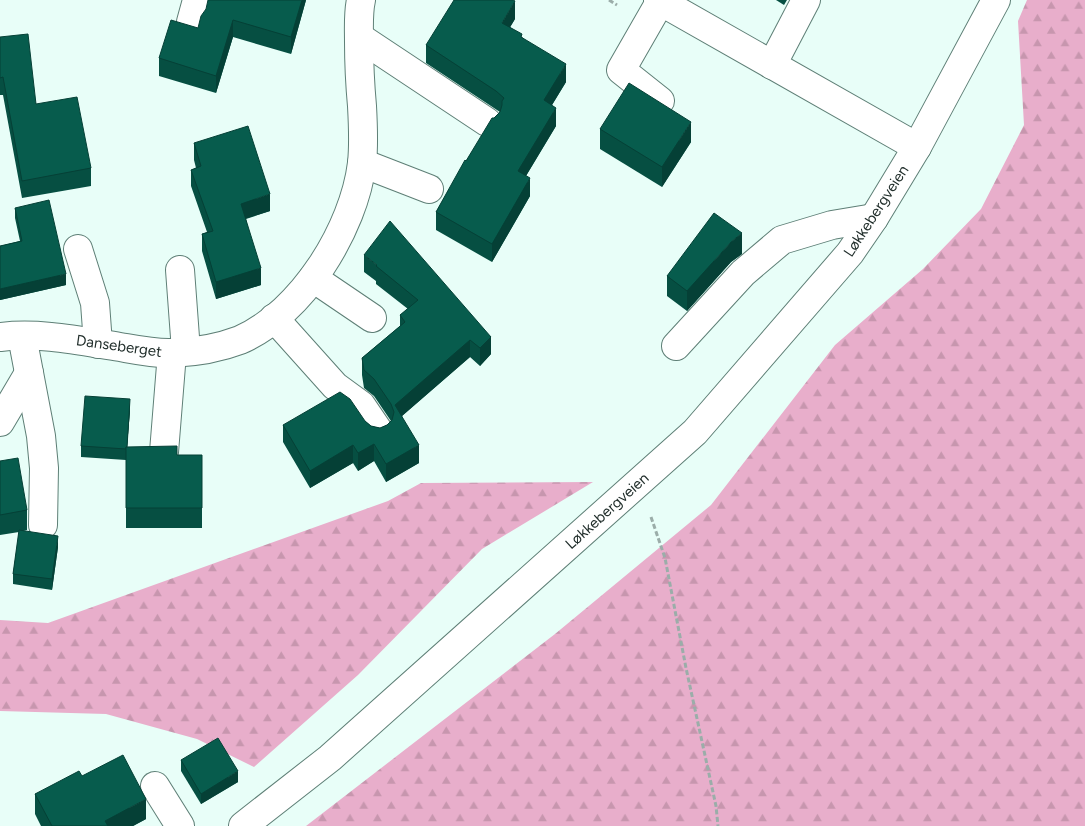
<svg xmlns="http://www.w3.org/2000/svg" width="1085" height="826" font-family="Figtree,sans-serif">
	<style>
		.forest { fill: url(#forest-firs) }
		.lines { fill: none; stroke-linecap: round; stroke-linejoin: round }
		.minor-casing { stroke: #5e7f76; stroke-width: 30 }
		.path { stroke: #9bada9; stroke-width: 3; stroke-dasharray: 5 2.5; stroke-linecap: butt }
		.minor { stroke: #fff; stroke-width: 28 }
		.wall { fill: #064f42 }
		.shaded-wall { fill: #054036 }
		.building { fill: #075c4d; stroke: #054036 }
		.labels { text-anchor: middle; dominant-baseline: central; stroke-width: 5; stroke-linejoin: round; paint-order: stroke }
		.street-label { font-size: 15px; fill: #222f2c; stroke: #fff }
	</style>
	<defs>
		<pattern id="forest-firs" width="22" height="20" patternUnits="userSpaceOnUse" patternTransform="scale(1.25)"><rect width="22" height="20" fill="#e8aecb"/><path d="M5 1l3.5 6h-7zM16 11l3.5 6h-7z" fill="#c796ae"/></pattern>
	</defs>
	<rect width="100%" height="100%" fill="#e8fef8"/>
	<g class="forest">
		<path d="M 1027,0 L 1085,0 L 1085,826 L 306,826 L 555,634 L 711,505 L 835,345 L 923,269 L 981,209 L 1024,125 L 1018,21 Z"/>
		<path d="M 593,482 L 482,549 L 358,675 L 254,767 L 197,739 L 106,714 L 0,711 L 0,620 L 48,623 L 388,501 L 421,483 Z"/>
	</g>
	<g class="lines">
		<g class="minor-casing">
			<g id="minor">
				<path d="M 658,0 L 917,147"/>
				<path d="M 191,22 L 197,0"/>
				<path d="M 359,37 L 487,122"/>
				<path d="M 772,65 L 806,0"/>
				<path d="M 660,101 L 621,70 L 660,2"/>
				<path d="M 362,163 L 429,189"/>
				<path d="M 78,249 L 95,303 L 98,344"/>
				<path d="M 180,270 L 186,351"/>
				<path d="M 313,278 L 372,318"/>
				<path d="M 274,318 L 335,386 L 361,405 L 378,430"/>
				<path d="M 22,336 L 41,436 L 44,468 L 43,525"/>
				<path d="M 0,337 C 40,332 81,341 120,347 C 137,350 156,354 173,353 C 195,352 219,348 240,340 C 302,313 354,229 362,163 C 364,144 363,124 362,106 C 360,84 359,63 359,42 C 359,28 358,13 361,0"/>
				<path d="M 676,346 L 743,273 L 782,240 L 832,225 L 874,218"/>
				<path d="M 0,422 L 29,373"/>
				<path d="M 164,452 L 172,353"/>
				<path d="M 155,786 L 180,826"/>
				<path d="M 243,826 L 330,758 L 695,432 L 850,253 L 874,218 L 917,147 L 996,0"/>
			</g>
		</g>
		<g class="path">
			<path d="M 609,0 L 617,5"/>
			<path d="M 651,517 L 665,558 L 686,668 L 716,806 L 718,826"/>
		</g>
		<use href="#minor" class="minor"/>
	</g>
	<g class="wall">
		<path d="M 306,0 L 291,54 L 233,37 L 216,93 L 159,76 L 159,58 L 198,28 Z"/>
		<path d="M 776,0 L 787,0 L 784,5 Z"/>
		<path d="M 515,19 L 510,27 L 522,37 L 566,82 L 552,105 L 556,126 L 526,176 L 530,196 L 492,262 L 436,230 L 436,212 L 466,161 L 494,118 L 500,112 L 426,63 L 426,45 Z"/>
		<path d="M 0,37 L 36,104 L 91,168 L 91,186 L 22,198 L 3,95 L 0,95 Z"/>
		<path d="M 600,129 L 691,142 L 662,187 L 600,149 Z"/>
		<path d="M 194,143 L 270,211 L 246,219 L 261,285 L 216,299 L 202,251 L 202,234 L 207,232 L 191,186 L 191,170 L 196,168 L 194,160 Z"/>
		<path d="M 15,208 L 66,285 L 0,300 L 0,246 L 20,241 L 15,218 Z"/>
		<path d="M 742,254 L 731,262 L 687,311 L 667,296 L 667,276 Z"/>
		<path d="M 364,255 L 491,354 L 480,366 L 470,357 L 402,416 L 419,463 L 386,482 L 374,461 L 358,471 L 353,463 L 310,488 L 283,442 L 283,425 L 365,421 L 371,426 L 380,428 L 387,425 L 391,421 L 374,396 L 364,388 L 362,375 L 362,358 L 400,326 L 400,315 L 408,309 L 376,284 L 376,281 L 364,272 Z"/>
		<path d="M 130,410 L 127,447 L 177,455 L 202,455 L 202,528 L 126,528 L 126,460 L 81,457 L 81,446 Z"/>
		<path d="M 0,461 L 27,510 L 27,530 L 23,531 L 58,547 L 52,590 L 13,584 L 13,574 L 19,532 L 0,535 Z"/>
		<path d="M 181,760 L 238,782 L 201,804 L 181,771 Z"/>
		<path d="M 82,776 L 146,819 L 133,826 L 41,826 L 35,814 L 35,794 Z"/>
	</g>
	<g class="shaded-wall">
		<path d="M 302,0 L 306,0 L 291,54 L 291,37 Z"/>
		<path d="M 515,1 L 515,19 L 502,41 L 502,23 Z"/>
		<path d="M 233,20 L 233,37 L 216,93 L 216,76 Z"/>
		<path d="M 566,64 L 566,82 L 544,118 L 544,100 Z"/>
		<path d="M 556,108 L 556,126 L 518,189 L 518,171 Z"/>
		<path d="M 691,122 L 691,142 L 662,187 L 662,167 Z"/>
		<path d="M 530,178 L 530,196 L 492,262 L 492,244 Z"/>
		<path d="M 270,194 L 270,211 L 241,220 L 241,204 Z"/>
		<path d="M 742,233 L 742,254 L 731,262 L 687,311 L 687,291 L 731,242 Z"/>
		<path d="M 261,268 L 261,285 L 216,299 L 216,282 Z"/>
		<path d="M 66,274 L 66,285 L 0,300 L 0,289 Z"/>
		<path d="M 491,337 L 491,354 L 480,366 L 480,348 Z"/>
		<path d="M 470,340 L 470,357 L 395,422 L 395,405 Z"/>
		<path d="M 130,399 L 130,410 L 126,460 L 126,449 Z"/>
		<path d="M 374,444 L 374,461 L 358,471 L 358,453 Z"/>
		<path d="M 353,445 L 353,463 L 310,488 L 310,471 Z"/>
		<path d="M 419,445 L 419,463 L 386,482 L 386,464 Z"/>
		<path d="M 58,536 L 58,547 L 52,590 L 52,579 Z"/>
		<path d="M 238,771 L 238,782 L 201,804 L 201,794 Z"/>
		<path d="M 146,799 L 146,819 L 133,826 L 105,826 L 105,821 Z"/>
	</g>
	<g class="building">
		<path d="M 208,0 L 302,0 L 291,37 L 233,20 L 216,76 L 159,58 L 171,20 L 198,28 L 201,16 L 206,9 Z"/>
		<path d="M 454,0 L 513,0 L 515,1 L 502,23 L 522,34 L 521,37 L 566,64 L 544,100 L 556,108 L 518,171 L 530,178 L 492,244 L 436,212 L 465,160 L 466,161 L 492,118 L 494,118 L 500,112 L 502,105 L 502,101 L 504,98 L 496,91 L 426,45 Z"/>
		<path d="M 28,34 L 36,104 L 77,97 L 91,168 L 22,181 L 3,77 L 0,78 L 0,37 Z"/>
		<path d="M 629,83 L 691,122 L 662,167 L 600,129 Z"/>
		<path d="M 248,126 L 270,194 L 241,204 L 261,268 L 216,282 L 202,234 L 213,231 L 191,170 L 201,166 L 194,143 Z"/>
		<path d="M 49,200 L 66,274 L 0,289 L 0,246 L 22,241 L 15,208 Z"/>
		<path d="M 714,213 L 742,233 L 731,242 L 687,291 L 667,276 Z"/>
		<path d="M 390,221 L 491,337 L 480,348 L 470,340 L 395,405 L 419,445 L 386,464 L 374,444 L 358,453 L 353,445 L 310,471 L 283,425 L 340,392 L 350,399 L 365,421 L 371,426 L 380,428 L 387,425 L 392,420 L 394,412 L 391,404 L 374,379 L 364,370 L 362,358 L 405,322 L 400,315 L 418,300 L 376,266 L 377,265 L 364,255 Z"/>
		<path d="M 85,396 L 130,399 L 127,447 L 126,447 L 126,449 L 81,446 Z"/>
		<path d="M 177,446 L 177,455 L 202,455 L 202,508 L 126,508 L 126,447 Z"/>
		<path d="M 18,458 L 27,510 L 0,515 L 0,461 Z"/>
		<path d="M 19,530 L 58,536 L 52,579 L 13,574 Z"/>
		<path d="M 218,738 L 238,771 L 201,794 L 181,760 Z"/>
		<path d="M 123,755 L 146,799 L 105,821 L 108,826 L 52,826 L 35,794 L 79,771 L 82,776 Z"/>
	</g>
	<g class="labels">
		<g class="street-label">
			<text transform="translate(876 211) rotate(-57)">Løkkebergveien</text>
			<text transform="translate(119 346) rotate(8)">Danseberget</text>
			<text transform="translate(607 511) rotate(-42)">Løkkebergveien</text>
		</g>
	</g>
</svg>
